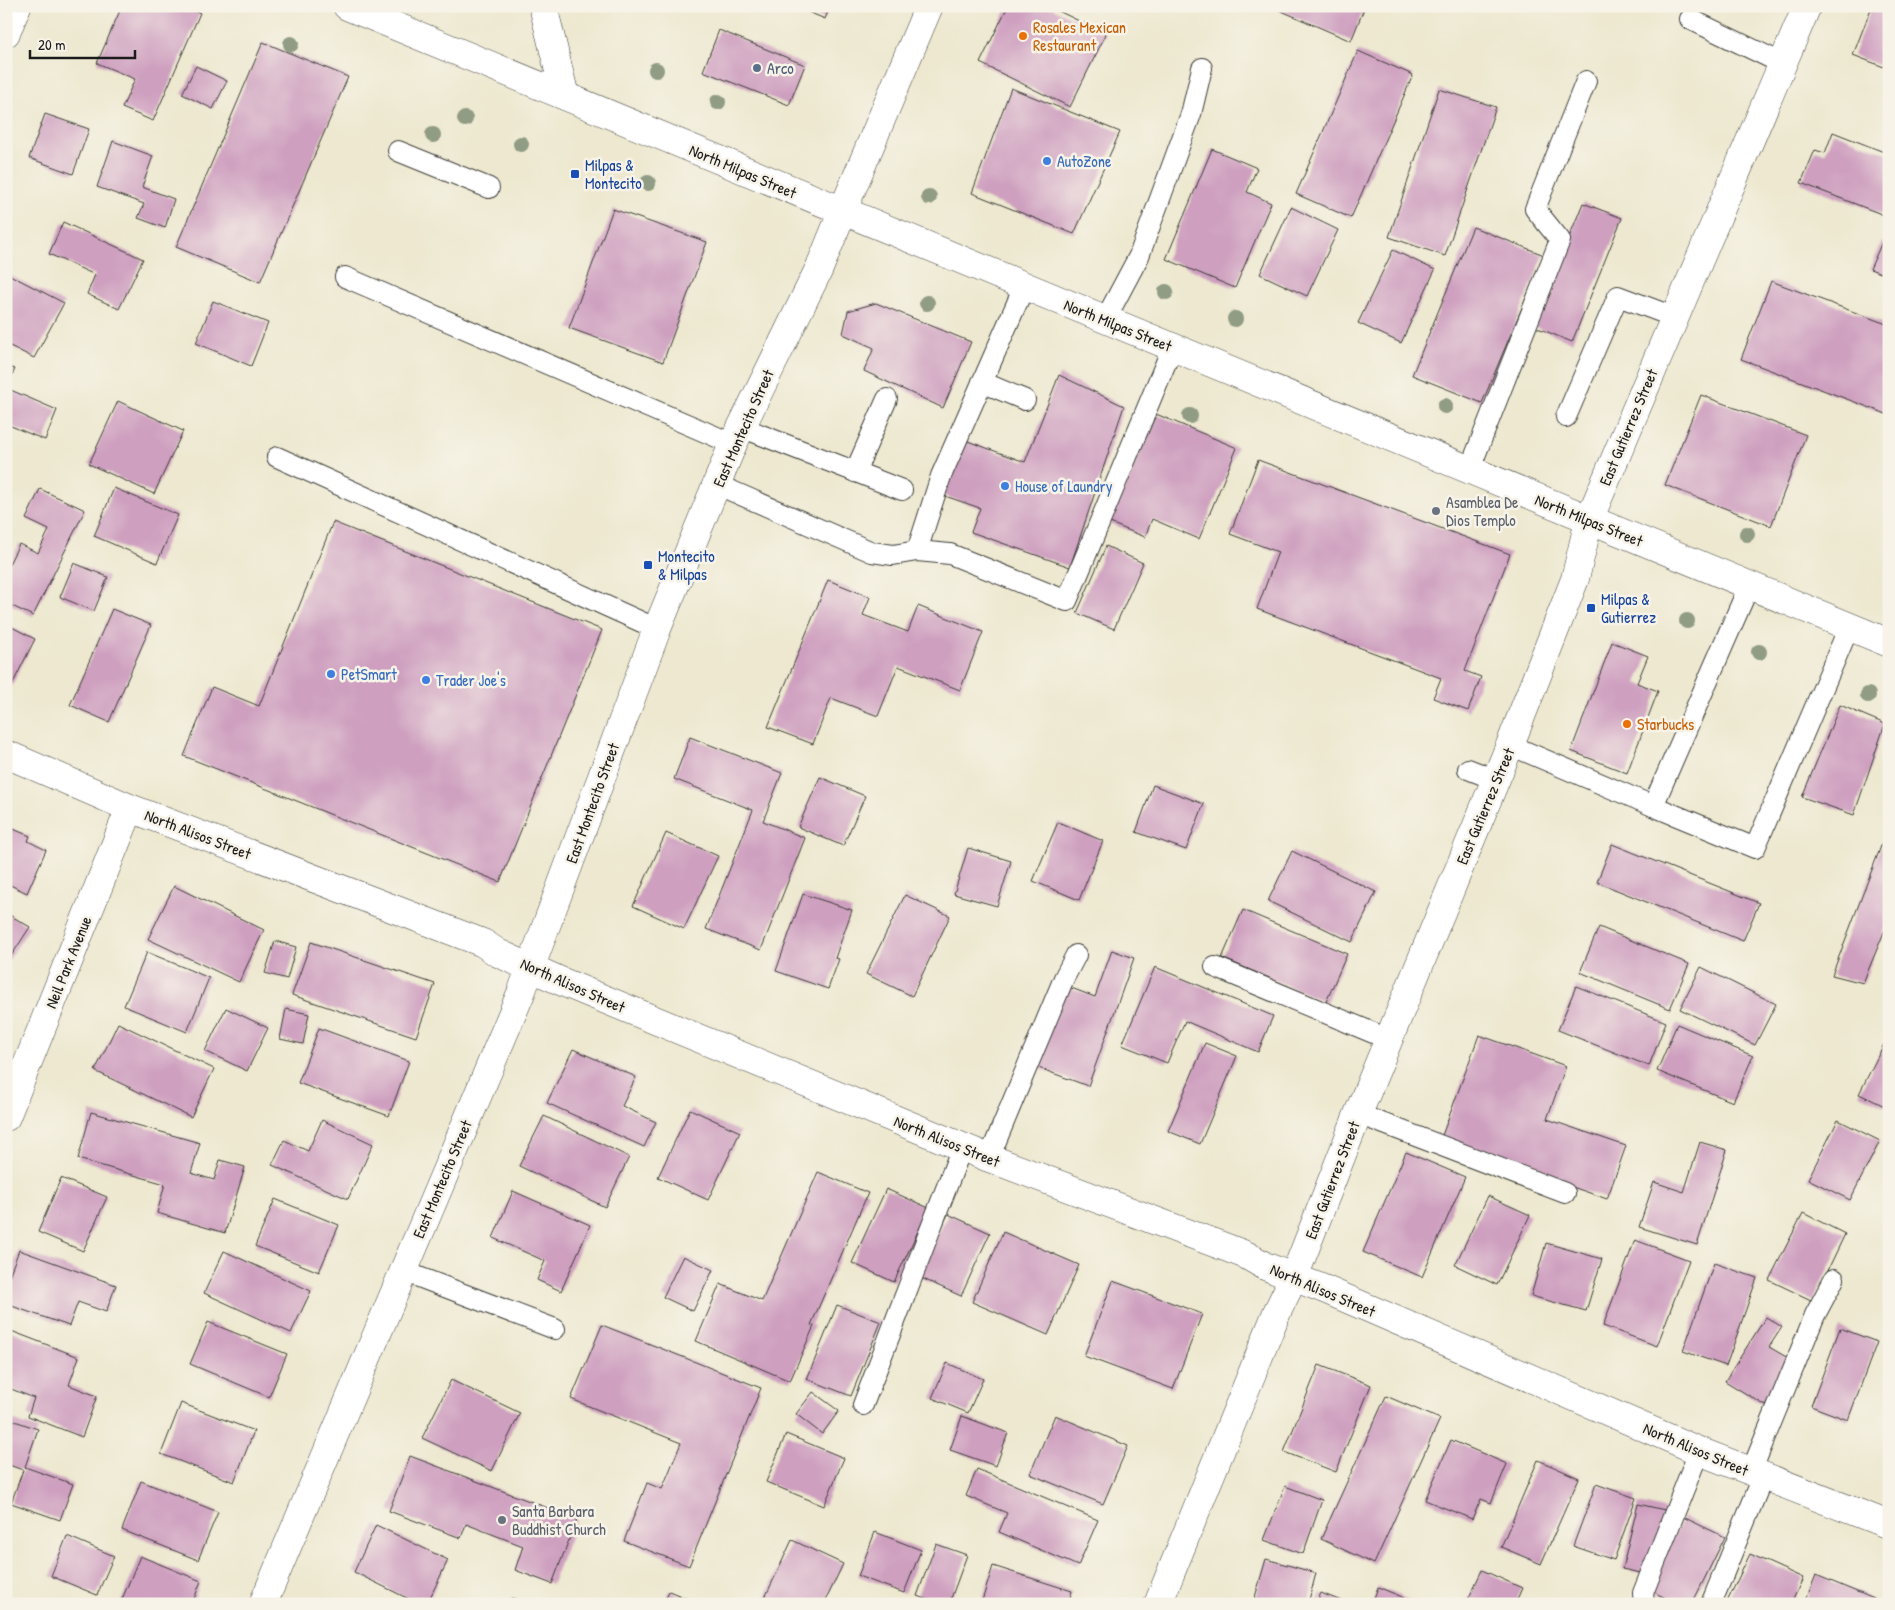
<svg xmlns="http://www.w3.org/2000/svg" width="1895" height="1610" font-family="'Patrick Hand',sans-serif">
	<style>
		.building { fill: #ce9fbf }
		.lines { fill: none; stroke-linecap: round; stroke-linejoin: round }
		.service-casing { stroke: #3b3b37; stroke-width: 22 }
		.minor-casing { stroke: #3b3b37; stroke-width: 29 }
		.tertiary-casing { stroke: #3b3b37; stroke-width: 29 }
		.secondary-casing { stroke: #3b3b37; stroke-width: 29 }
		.service { stroke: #fff; stroke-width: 20 }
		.minor { stroke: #fff; stroke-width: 28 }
		.tertiary { stroke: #fff; stroke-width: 28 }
		.secondary { stroke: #fff; stroke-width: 28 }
		.tree { fill: #909c84 }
		.food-dot { fill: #e8710a; stroke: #f7f3e8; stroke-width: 2 }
		.service-dot { fill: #5c6f8a; stroke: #f7f3e8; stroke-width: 2 }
		.shop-dot { fill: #3f7fe0; stroke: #f7f3e8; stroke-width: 2 }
		.transit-dot { fill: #1a4fb4; stroke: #f7f3e8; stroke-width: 2 }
		.worship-dot { fill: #6b7280; stroke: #f7f3e8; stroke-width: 2 }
		.labels { text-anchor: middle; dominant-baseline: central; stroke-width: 5; stroke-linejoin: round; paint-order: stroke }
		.food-label { font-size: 16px; fill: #c56008; stroke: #f7f3e8; text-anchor: start }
		.service-label { font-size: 16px; fill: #4e5e75; stroke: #f7f3e8; text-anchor: start }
		.shop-label { font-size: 16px; fill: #366cbe; stroke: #f7f3e8; text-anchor: start }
		.transit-label { font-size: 16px; fill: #164399; stroke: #f7f3e8; text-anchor: start }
		.street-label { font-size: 16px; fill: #1c1c1c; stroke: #f7f3e8 }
		.worship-label { font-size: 16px; fill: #5b616d; stroke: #f7f3e8; text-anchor: start }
	</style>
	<rect width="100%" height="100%" fill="#f7f3e8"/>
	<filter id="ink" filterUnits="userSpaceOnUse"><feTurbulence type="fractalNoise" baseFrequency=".02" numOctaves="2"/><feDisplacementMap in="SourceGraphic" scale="10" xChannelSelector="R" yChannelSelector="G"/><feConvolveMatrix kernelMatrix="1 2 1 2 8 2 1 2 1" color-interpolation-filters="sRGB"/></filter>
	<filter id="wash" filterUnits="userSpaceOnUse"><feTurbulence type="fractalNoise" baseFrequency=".0096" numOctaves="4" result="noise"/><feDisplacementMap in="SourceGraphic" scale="20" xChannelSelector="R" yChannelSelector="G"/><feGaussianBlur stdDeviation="1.12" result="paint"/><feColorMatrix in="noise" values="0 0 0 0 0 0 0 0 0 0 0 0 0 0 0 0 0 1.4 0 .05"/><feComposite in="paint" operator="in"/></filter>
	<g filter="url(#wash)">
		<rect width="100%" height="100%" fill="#ede8cf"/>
		<g id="blocks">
			<g class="building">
				<path d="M 122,6 L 185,6 L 200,13 L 153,121 L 122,108 L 135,79 L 97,63 Z"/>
				<path d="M 794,6 L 830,6 L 825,19 Z"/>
				<path d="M 1008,6 L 1048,6 L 1106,34 L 1070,107 L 980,63 Z"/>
				<path d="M 1270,6 L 1365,6 L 1351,41 Z"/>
				<path d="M 1872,6 L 1889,6 L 1889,69 L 1853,55 Z"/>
				<path d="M 719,30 L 805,65 L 789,105 L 703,71 Z"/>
				<path d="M 263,42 L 348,77 L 260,282 L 176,247 Z"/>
				<path d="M 1358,51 L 1413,75 L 1351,218 L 1296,194 Z"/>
				<path d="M 196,66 L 227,81 L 213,109 L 182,94 Z"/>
				<path d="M 1011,88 L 1120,132 L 1074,234 L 972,193 Z"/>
				<path d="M 1439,89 L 1496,107 L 1445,256 L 1389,237 Z"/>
				<path d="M 45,114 L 89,129 L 73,174 L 29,158 Z"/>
				<path d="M 1833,132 L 1889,154 L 1889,217 L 1801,183 L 1815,150 L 1825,153 Z"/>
				<path d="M 113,141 L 153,156 L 142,187 L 174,199 L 165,228 L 138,218 L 144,204 L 97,187 Z"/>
				<path d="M 1212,149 L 1257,168 L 1247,192 L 1271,203 L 1235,288 L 1166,259 Z"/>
				<path d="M 1583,203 L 1622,218 L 1572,342 L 1533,326 Z"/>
				<path d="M 1291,207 L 1338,230 L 1307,296 L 1260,274 Z"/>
				<path d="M 613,209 L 707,242 L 663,362 L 569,328 Z"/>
				<path d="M 63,222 L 143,259 L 119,309 L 87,294 L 95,275 L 49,254 Z"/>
				<path d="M 1473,227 L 1544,255 L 1482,403 L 1412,375 Z"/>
				<path d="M 1882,242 L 1889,244 L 1889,276 L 1870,269 Z"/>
				<path d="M 1393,250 L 1435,270 L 1401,343 L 1358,323 Z"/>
				<path d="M 6,273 L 64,303 L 34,358 L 6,344 Z"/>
				<path d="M 1771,281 L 1889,325 L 1889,415 L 1741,359 Z"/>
				<path d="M 213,301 L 268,323 L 251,366 L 196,343 Z"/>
				<path d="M 876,303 L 971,342 L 943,408 L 864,371 L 874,348 L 843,334 L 848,311 Z"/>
				<path d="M 6,366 L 15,369 L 6,388 L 57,410 L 45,440 L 6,424 Z"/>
				<path d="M 1059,375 L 1124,406 L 1070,567 L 971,532 L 980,508 L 942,495 L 962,439 L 1025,462 Z"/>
				<path d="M 1701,395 L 1806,435 L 1771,526 L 1665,485 Z"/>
				<path d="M 118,401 L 183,431 L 154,494 L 89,464 Z"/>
				<path d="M 1156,414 L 1237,448 L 1199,539 L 1152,519 L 1145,537 L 1110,523 Z"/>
				<path d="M 1258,460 L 1510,554 L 1465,671 L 1481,677 L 1468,711 L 1433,698 L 1441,678 L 1257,609 L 1278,552 L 1230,534 Z"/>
				<path d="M 114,488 L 178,515 L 157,563 L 94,536 Z"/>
				<path d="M 40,489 L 85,510 L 33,616 L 6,603 L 6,570 L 19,544 L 38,553 L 49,530 L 26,519 Z"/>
				<path d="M 333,522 L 602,630 L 500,882 L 184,756 L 212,687 L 259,706 Z"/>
				<path d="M 1106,546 L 1143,563 L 1114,629 L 1077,613 Z"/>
				<path d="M 74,563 L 108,577 L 94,611 L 60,597 Z"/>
				<path d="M 828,580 L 870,597 L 863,615 L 908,632 L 918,606 L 983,632 L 960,690 L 898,666 L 878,716 L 831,698 L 813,744 L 768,727 Z"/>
				<path d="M 112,609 L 151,625 L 109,722 L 70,705 Z"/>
				<path d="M 6,624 L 35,639 L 10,689 L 6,687 Z"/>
				<path d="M 1612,642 L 1648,656 L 1637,683 L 1658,691 L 1627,773 L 1571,751 Z"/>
				<path d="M 1840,705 L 1885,724 L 1854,815 L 1802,797 Z"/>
				<path d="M 690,737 L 782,773 L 763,821 L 805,838 L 761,950 L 706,929 L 753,810 L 674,779 Z"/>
				<path d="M 820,777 L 865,796 L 843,846 L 798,827 Z"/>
				<path d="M 1153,785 L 1204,804 L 1186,850 L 1136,832 Z"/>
				<path d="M 1058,822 L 1103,841 L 1079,900 L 1033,881 Z"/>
				<path d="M 1889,825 L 1889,920 L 1863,983 L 1832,975 Z"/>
				<path d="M 6,826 L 30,836 L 28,841 L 46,850 L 27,893 L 6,883 Z"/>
				<path d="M 666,833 L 718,856 L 684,929 L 633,906 Z"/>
				<path d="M 1612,844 L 1759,903 L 1743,941 L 1597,882 Z"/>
				<path d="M 968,848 L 1011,861 L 997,906 L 954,894 Z"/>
				<path d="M 1292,851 L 1376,892 L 1352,942 L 1268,901 Z"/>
				<path d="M 174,886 L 264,930 L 239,982 L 148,939 Z"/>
				<path d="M 803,894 L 852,910 L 835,958 L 839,959 L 828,989 L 776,971 Z"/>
				<path d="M 905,895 L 950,916 L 912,996 L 866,974 Z"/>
				<path d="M 1243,910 L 1347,954 L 1326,1002 L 1222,958 Z"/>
				<path d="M 6,913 L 30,927 L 6,964 Z"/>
				<path d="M 1599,927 L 1689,964 L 1670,1009 L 1580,972 Z"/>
				<path d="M 275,941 L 296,947 L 287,979 L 265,973 Z"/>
				<path d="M 311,942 L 435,984 L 416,1037 L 292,995 Z"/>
				<path d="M 1112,950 L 1134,958 L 1088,1086 L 1036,1067 L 1066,986 L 1095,997 Z"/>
				<path d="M 147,952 L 209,978 L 187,1032 L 124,1006 Z"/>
				<path d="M 1155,967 L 1273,1016 L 1258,1052 L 1185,1021 L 1167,1063 L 1122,1045 Z"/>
				<path d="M 1701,967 L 1776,1004 L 1755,1045 L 1680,1009 Z"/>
				<path d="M 1576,986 L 1666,1022 L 1649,1066 L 1558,1030 Z"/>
				<path d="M 226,1008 L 268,1028 L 247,1071 L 205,1051 Z"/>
				<path d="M 286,1009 L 309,1014 L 303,1044 L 280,1039 Z"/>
				<path d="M 118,1023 L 214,1069 L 191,1117 L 95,1071 Z"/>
				<path d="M 1677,1024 L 1753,1056 L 1733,1102 L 1657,1071 Z"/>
				<path d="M 319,1028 L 409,1061 L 389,1116 L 298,1083 Z"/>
				<path d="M 1479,1035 L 1566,1066 L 1547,1119 L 1626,1146 L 1607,1199 L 1440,1141 Z"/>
				<path d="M 1205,1043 L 1237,1056 L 1200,1144 L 1168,1131 Z"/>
				<path d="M 1884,1044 L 1889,1046 L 1889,1108 L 1859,1094 Z"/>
				<path d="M 573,1049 L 636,1077 L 622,1106 L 656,1122 L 644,1147 L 547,1103 Z"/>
				<path d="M 690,1109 L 740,1132 L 708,1200 L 658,1177 Z"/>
				<path d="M 91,1112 L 200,1143 L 191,1173 L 214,1180 L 220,1160 L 245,1167 L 225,1233 L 157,1213 L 165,1184 L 78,1159 Z"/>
				<path d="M 544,1116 L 629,1157 L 605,1207 L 519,1166 Z"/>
				<path d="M 322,1120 L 373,1144 L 348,1199 L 272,1165 L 284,1140 L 308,1151 Z"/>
				<path d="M 1838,1120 L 1880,1141 L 1850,1200 L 1808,1179 Z"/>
				<path d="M 1700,1142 L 1727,1150 L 1697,1245 L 1639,1227 L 1654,1182 L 1684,1192 Z"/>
				<path d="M 1406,1152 L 1465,1177 L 1422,1277 L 1363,1252 Z"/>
				<path d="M 818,1172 L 868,1193 L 811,1325 L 814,1326 L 790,1381 L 696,1341 L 720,1284 L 762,1301 Z"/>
				<path d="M 61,1178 L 107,1197 L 83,1251 L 38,1232 Z"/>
				<path d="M 886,1189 L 929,1208 L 894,1282 L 852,1263 Z"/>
				<path d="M 513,1191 L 590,1225 L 561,1291 L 537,1280 L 545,1261 L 493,1238 Z"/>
				<path d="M 1488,1196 L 1530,1215 L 1497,1285 L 1455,1265 Z"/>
				<path d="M 275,1199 L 339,1225 L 319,1272 L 255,1246 Z"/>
				<path d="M 1803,1213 L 1845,1234 L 1813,1301 L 1769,1280 Z"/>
				<path d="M 948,1214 L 990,1233 L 961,1296 L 919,1277 Z"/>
				<path d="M 1003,1232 L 1079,1265 L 1048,1335 L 972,1302 Z"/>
				<path d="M 1635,1240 L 1689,1260 L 1657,1346 L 1603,1326 Z"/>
				<path d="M 1546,1243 L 1602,1259 L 1586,1311 L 1531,1296 Z"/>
				<path d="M 19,1250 L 116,1285 L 106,1312 L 78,1302 L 69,1326 L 6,1304 L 6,1284 Z"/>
				<path d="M 224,1251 L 311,1291 L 291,1333 L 204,1293 Z"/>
				<path d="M 683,1256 L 713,1270 L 693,1311 L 663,1297 Z"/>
				<path d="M 1714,1263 L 1757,1278 L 1726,1366 L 1683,1351 Z"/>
				<path d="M 1113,1281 L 1202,1314 L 1173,1389 L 1084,1356 Z"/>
				<path d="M 837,1305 L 881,1322 L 851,1396 L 807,1379 Z"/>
				<path d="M 1766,1317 L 1782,1327 L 1769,1347 L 1795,1362 L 1766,1406 L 1725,1381 Z"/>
				<path d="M 208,1322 L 287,1354 L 269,1397 L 190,1364 Z"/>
				<path d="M 602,1325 L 761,1388 L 689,1566 L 624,1541 L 647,1483 L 662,1489 L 681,1443 L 571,1399 Z"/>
				<path d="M 1840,1328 L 1877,1342 L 1848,1420 L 1811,1406 Z"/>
				<path d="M 6,1329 L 79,1357 L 69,1385 L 97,1396 L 82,1437 L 28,1416 L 34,1398 L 6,1387 Z"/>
				<path d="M 947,1363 L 983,1379 L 968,1413 L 932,1398 Z"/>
				<path d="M 1319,1365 L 1371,1385 L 1336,1472 L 1284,1452 Z"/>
				<path d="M 451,1380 L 520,1413 L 492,1471 L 422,1438 Z"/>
				<path d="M 813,1392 L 839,1411 L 822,1434 L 796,1414 Z"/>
				<path d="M 1386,1396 L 1440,1419 L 1374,1564 L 1321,1539 Z"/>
				<path d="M 181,1403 L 254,1431 L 234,1482 L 161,1454 Z"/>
				<path d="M 1055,1415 L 1128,1446 L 1103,1504 L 1030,1474 Z"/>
				<path d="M 962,1416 L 1008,1433 L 996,1466 L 950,1450 Z"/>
				<path d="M 6,1418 L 38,1429 L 25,1467 L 73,1484 L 60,1520 L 11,1503 L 23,1470 L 6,1464 Z"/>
				<path d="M 786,1434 L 844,1458 L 824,1506 L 766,1482 Z"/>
				<path d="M 1451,1440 L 1507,1464 L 1491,1503 L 1481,1499 L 1472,1519 L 1425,1500 Z"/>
				<path d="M 410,1456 L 577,1519 L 552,1584 L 515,1570 L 523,1546 L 466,1524 L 461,1538 L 389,1511 Z"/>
				<path d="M 1538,1460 L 1579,1478 L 1541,1564 L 1501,1547 Z"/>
				<path d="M 977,1469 L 1098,1520 L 1078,1566 L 999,1532 L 1007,1513 L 966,1496 Z"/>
				<path d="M 141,1481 L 218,1512 L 198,1560 L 122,1530 Z"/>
				<path d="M 1596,1484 L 1636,1498 L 1614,1560 L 1573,1546 Z"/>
				<path d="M 1285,1486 L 1322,1500 L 1303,1554 L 1264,1540 Z"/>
				<path d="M 1638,1504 L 1665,1510 L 1650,1575 L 1622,1569 Z"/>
				<path d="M 1683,1517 L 1725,1537 L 1692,1604 L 1679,1604 L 1648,1589 Z"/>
				<path d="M 376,1525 L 448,1560 L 427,1604 L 419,1604 L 354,1572 Z"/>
				<path d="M 875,1532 L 921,1550 L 904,1593 L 858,1576 Z"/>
				<path d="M 67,1536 L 114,1556 L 97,1595 L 51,1576 Z"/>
				<path d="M 792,1540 L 843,1564 L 824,1604 L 762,1604 Z"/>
				<path d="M 936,1544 L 967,1555 L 949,1604 L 940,1604 L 917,1596 Z"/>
				<path d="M 1750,1554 L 1803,1578 L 1791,1604 L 1726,1604 Z"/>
				<path d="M 140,1556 L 201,1581 L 192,1604 L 120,1604 Z"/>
				<path d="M 1266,1559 L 1316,1573 L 1308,1604 L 1253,1604 Z"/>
				<path d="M 993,1566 L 1072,1591 L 1068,1604 L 981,1604 Z"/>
				<path d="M 1482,1570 L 1522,1588 L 1515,1604 L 1466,1604 Z"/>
				<path d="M 1816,1575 L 1874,1599 L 1872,1604 L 1804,1604 Z"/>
				<path d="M 1378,1587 L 1419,1604 L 1372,1604 Z"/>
				<path d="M 669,1591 L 700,1604 L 663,1604 Z"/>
				<path d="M 1321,1593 L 1349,1604 L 1316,1604 Z"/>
				<path d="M 512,1598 L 529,1604 L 510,1604 Z"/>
			</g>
		</g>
	</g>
	<g filter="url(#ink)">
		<use href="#blocks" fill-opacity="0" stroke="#3b3b37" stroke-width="1"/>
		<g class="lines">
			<g class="service-casing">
				<g id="service">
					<path d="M 1690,19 L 1783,64"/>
					<path d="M 398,151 L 489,188"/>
					<path d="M 345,277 L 733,444"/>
					<path d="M 1105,320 L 1139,256 L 1191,114 L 1202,68"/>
					<path d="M 982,382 L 1025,400"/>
					<path d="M 1566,417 L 1618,296 L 1674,317"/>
					<path d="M 741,427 L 902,490"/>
					<path d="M 277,457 L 657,629"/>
					<path d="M 1469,471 L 1560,240 L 1535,209 L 1586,81"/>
					<path d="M 855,472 L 887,399"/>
					<path d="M 718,485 L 872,552 L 893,555 L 917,551 L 950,554 L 1067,601 L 1172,348"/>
					<path d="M 917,551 L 941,476 L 1024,287"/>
					<path d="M 1510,745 L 1653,806 L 1749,586"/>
					<path d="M 1468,769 L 1496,780"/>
					<path d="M 1653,806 L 1755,848 L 1849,627"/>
					<path d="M 1215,967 L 1388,1039"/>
					<path d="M 1358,1114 L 1565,1193"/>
					<path d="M 989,1158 L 1064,978 L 1076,955"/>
					<path d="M 403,1271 L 555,1329"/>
					<path d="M 863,1405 L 962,1147"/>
					<path d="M 1751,1472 L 1815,1315 L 1834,1279"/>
					<path d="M 1644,1604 L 1643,1593 L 1699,1451"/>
					<path d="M 1711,1604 L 1763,1477"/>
				</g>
			</g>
			<g class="minor-casing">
				<g id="minor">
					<path d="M 543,6 L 565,96"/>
					<path d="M 6,33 L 17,6"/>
					<path d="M 843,210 L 929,6"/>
					<path d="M 6,754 L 130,808 L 483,943 L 498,953 L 565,983 L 989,1158 L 1246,1255 L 1265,1266 L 1324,1289 L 1699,1451 L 1889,1525"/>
					<path d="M 6,1117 L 130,808"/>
					<path d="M 1158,1604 L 1277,1312 L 1294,1277 L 1358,1114 L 1510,745 L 1575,579 L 1589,520"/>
				</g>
			</g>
			<g class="tertiary-casing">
				<path id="tertiary" d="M 1589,520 L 1807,6"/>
			</g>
			<g class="secondary-casing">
				<g id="secondary">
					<path d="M 347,6 L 1889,643"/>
					<path d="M 263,1604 L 521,993 L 657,629 L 733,444 L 819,269 L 843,210"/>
				</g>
			</g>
			<use href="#service" class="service"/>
			<use href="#minor" class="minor"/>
			<use href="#tertiary" class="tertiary"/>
			<use href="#secondary" class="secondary"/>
		</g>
		<g class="tree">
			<circle cx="291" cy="44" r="8"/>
			<circle cx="656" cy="70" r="8"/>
			<circle cx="718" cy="102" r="8"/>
			<circle cx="465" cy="119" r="8"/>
			<circle cx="433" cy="135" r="8"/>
			<circle cx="521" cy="144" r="8"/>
			<circle cx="648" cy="183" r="8"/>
			<circle cx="929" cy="197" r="8"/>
			<circle cx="1166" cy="292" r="8"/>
			<circle cx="927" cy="303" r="8"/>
			<circle cx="1235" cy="319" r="8"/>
			<circle cx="1445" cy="406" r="8"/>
			<circle cx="1190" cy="416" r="8"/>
			<circle cx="1747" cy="534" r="8"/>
			<circle cx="1687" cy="621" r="8"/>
			<circle cx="1759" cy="652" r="8"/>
			<circle cx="1868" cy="695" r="8"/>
		</g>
	</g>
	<g class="food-dot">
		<circle cx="1023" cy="36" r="5"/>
		<circle cx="1627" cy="724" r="5"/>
	</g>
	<circle class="service-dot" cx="757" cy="68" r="5"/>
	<g class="shop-dot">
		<circle cx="1047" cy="161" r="5"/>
		<circle cx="1005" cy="486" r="5"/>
		<circle cx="331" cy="674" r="5"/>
		<circle cx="426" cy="680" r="5"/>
	</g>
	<g class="transit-dot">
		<rect x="570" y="169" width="10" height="10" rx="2.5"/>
		<rect x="643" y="560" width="10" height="10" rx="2.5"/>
		<rect x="1586" y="603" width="10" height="10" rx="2.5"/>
	</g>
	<g class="worship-dot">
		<circle cx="1436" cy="511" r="5"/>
		<circle cx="502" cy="1520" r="5"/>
	</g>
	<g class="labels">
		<g class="food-label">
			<text x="1033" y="27">Rosales Mexican<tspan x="1033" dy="18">Restaurant</tspan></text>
			<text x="1637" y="724">Starbucks</text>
		</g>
		<g class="service-label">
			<text x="767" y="68">Arco</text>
		</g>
		<g class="shop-label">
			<text x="1057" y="161">AutoZone</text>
			<text x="1015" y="486">House of Laundry</text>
			<text x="341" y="674">PetSmart</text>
			<text x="436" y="680">Trader Joe's</text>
		</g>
		<g class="transit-label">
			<text x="585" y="165">Milpas &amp;<tspan x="585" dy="18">Montecito</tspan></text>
			<text x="658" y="556">Montecito<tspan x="658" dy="18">&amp; Milpas</tspan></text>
			<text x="1601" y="599">Milpas &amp;<tspan x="1601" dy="18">Gutierrez</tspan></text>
		</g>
		<g class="street-label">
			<text transform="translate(743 171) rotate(23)">North Milpas Street</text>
			<text transform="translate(1118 325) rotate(22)">North Milpas Street</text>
			<text transform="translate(1628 427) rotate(-67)">East Gutierrez Street</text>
			<text transform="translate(743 428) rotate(-66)">East Montecito Street</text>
			<text transform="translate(1589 520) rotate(22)">North Milpas Street</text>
			<text transform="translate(592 803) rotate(-70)">East Montecito Street</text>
			<text transform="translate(1485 806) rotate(-67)">East Gutierrez Street</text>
			<text transform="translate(198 834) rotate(21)">North Alisos Street</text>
			<text transform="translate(68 962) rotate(-68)">Neil Park Avenue</text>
			<text transform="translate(573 985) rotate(24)">North Alisos Street</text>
			<text transform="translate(947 1141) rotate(22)">North Alisos Street</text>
			<text transform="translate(442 1179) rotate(-67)">East Montecito Street</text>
			<text transform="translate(1332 1180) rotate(-69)">East Gutierrez Street</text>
			<text transform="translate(1323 1290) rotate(23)">North Alisos Street</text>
			<text transform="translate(1696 1449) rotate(23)">North Alisos Street</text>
		</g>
		<g class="worship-label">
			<text x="1446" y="502">Asamblea De<tspan x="1446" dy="18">Dios Templo</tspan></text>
			<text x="512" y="1511">Santa Barbara<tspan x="512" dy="18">Buddhist Church</tspan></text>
		</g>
	</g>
	<rect width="1895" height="1610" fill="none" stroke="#f7f3e8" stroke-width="25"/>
	<path d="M30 50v8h105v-8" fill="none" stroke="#1c1c1c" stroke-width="2.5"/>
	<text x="38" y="50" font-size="15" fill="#1c1c1c" stroke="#f7f3e8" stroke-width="4" paint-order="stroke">20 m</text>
</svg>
